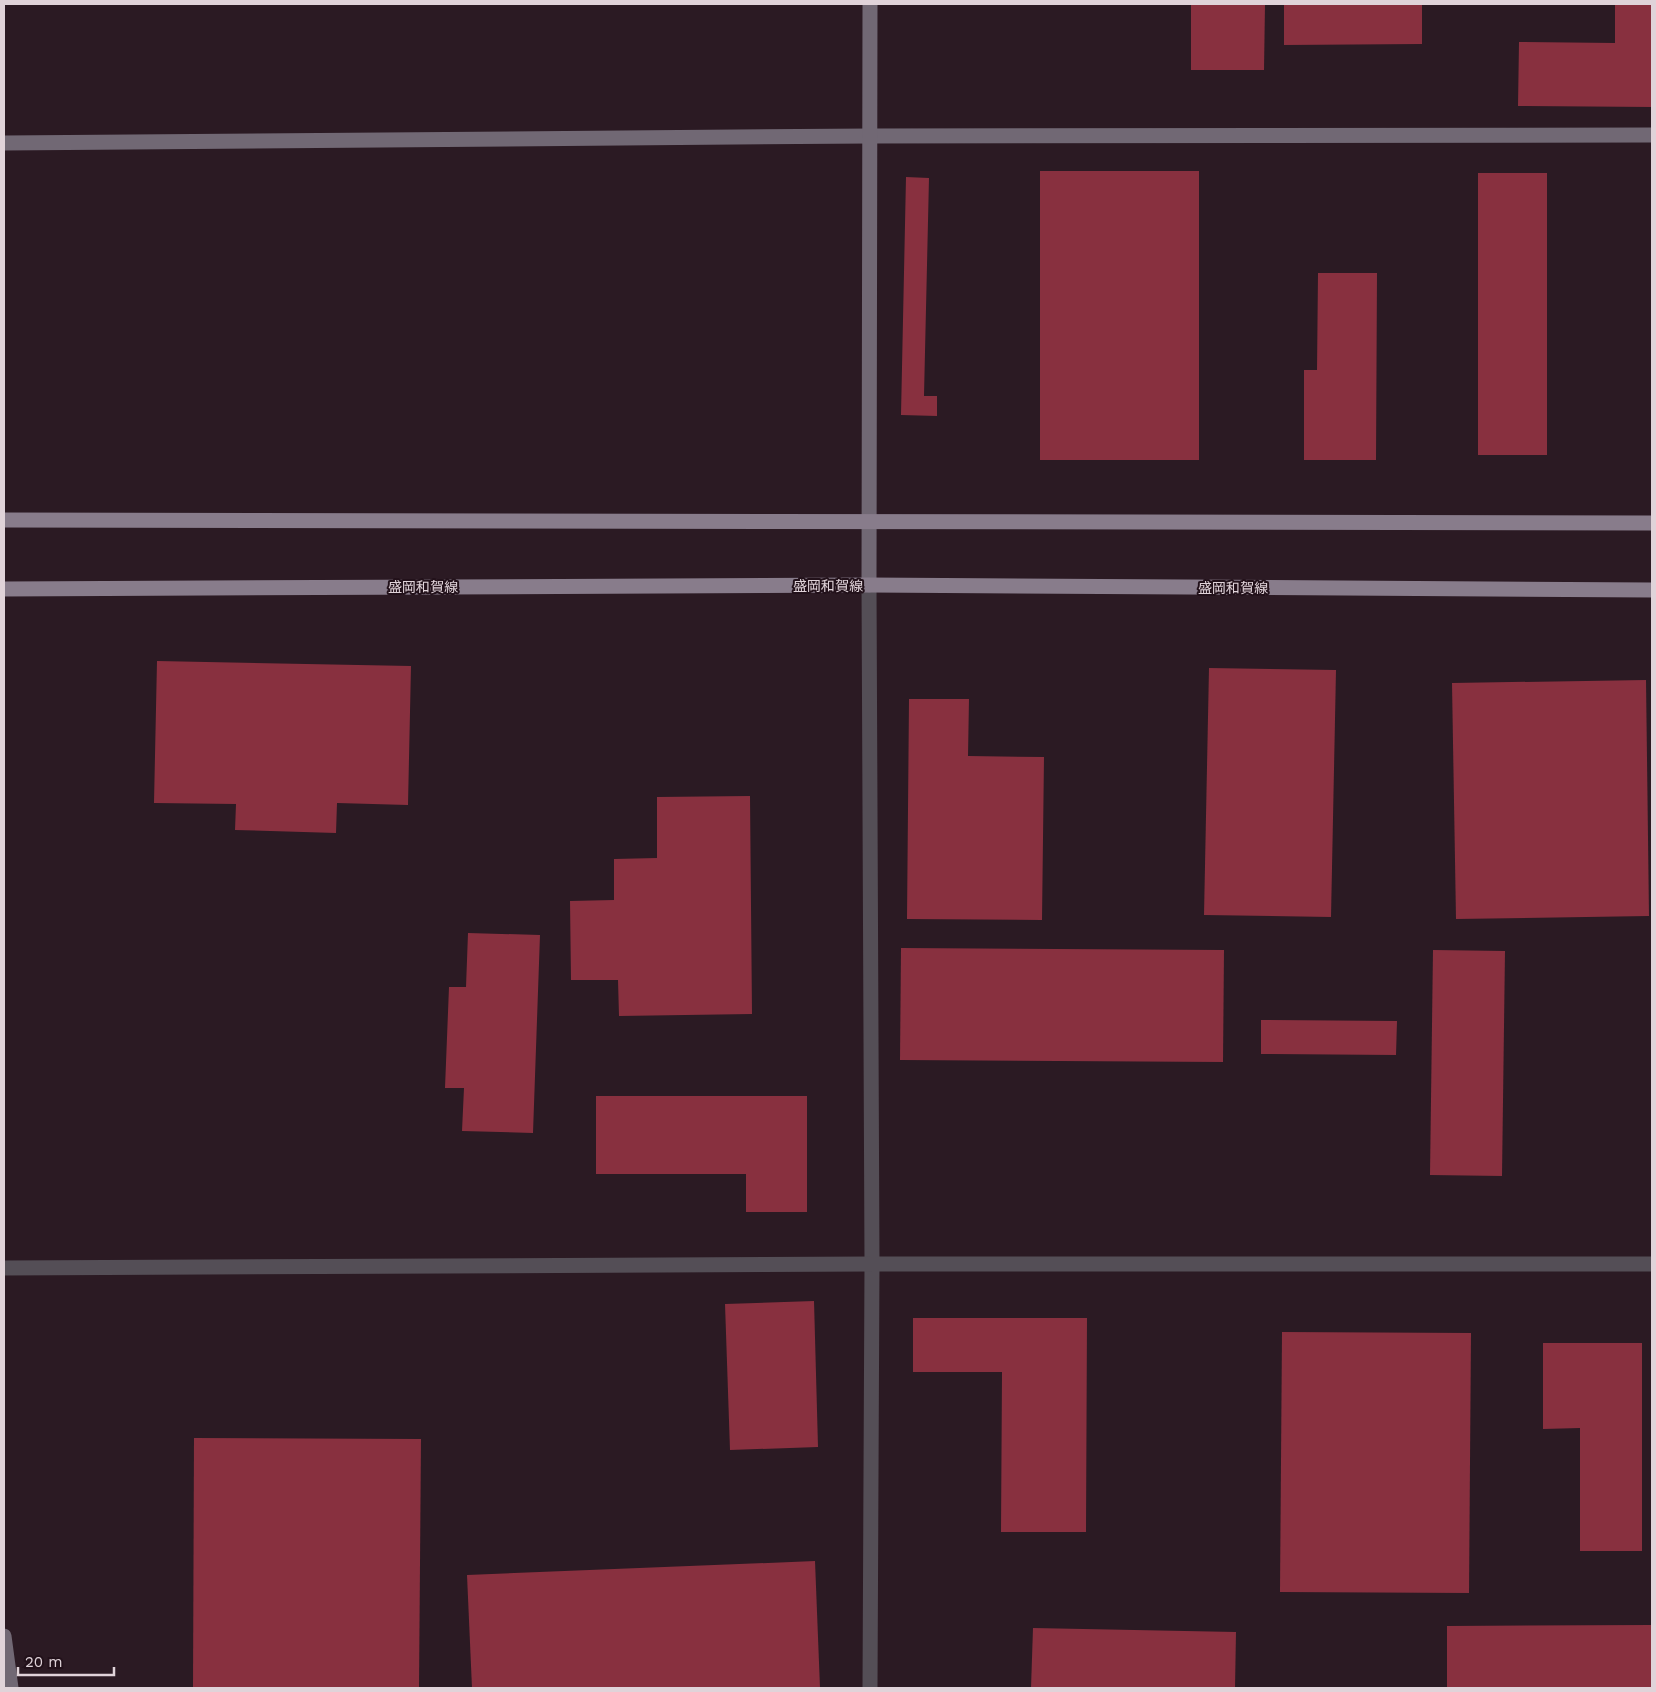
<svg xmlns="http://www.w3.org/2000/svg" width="1656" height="1692" font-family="'Work Sans','Noto Sans JP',sans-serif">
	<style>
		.building { fill: #88303f }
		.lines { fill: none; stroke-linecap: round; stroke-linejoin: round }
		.street { stroke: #544e56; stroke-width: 15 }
		.secondary { stroke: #716874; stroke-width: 15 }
		.primary { stroke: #887c8b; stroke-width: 15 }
		.labels { text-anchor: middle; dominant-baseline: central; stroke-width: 4; stroke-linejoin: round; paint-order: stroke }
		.street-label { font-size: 14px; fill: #e0d3d9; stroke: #22111a }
	</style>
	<rect width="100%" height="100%" fill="#2b1a23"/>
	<g class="building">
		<path d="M 1191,4 L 1265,4 L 1264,70 L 1191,70 Z"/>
		<path d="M 1284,4 L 1422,4 L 1422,44 L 1284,45 Z"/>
		<path d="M 1615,4 L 1652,4 L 1652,107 L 1518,106 L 1519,42 L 1615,43 Z"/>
		<rect x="1040" y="171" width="159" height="289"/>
		<rect x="1478" y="173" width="69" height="282"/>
		<path d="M 906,177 L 929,178 L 924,396 L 937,396 L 937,416 L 901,415 Z"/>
		<path d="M 1318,273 L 1377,273 L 1376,460 L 1304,460 L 1304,370 L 1317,370 Z"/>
		<path d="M 157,661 L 411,666 L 408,805 L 337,803 L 336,833 L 235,830 L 236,804 L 154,803 Z"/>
		<path d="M 1209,668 L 1336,670 L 1331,917 L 1204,915 Z"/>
		<path d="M 1646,680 L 1649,916 L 1456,919 L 1452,683 Z"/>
		<path d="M 909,699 L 969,699 L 968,756 L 1044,757 L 1042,920 L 907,919 Z"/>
		<path d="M 750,796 L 752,1014 L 619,1016 L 618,980 L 571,980 L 570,901 L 614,900 L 614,859 L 657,858 L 657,797 Z"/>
		<path d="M 468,933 L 540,935 L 533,1133 L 462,1131 L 464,1088 L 445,1088 L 449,987 L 466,987 Z"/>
		<path d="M 901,948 L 1224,950 L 1223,1062 L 900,1060 Z"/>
		<path d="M 1433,950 L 1505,951 L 1502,1176 L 1430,1175 Z"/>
		<path d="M 1261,1020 L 1397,1021 L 1396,1055 L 1261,1054 Z"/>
		<path d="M 596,1096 L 807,1096 L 807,1212 L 746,1212 L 746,1174 L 596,1174 Z"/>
		<path d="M 814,1301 L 818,1447 L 730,1450 L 725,1304 Z"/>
		<path d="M 913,1318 L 1087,1318 L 1086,1532 L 1001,1532 L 1002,1372 L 913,1372 Z"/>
		<path d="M 1282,1332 L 1471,1333 L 1469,1593 L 1280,1592 Z"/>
		<path d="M 1543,1343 L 1642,1343 L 1642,1551 L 1580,1551 L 1580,1428 L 1543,1429 Z"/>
		<path d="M 194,1438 L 421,1439 L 419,1688 L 193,1688 Z"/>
		<path d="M 815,1561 L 820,1688 L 472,1688 L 467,1575 Z"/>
		<path d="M 1652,1625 L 1652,1688 L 1447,1688 L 1447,1626 Z"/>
		<path d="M 1033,1628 L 1236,1632 L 1235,1688 L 1031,1688 Z"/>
	</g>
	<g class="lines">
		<g class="street">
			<path d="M 869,585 L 872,1264 L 870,1688"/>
			<path d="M 4,1268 L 872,1264 L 1652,1264"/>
		</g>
		<g class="secondary">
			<path d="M 4,143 L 870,136 L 1652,135"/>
			<path d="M 869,585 L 870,4"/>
			<path d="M 4,1636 L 11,1688"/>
		</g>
		<g class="primary">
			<path d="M 4,520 L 1652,523"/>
			<path d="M 4,589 L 869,585 L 1652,590"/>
		</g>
	</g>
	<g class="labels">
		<g class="street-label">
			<text x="828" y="586">盛岡和賀線</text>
			<text x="423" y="587">盛岡和賀線</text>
			<text x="1233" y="588">盛岡和賀線</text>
		</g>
	</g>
	<rect width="1656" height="1692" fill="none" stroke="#e0d3d9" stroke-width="10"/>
	<path d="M18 1667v8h96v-8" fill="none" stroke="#e0d3d9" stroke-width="2.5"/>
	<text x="25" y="1667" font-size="15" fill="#e0d3d9" stroke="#22111a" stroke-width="4" paint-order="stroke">20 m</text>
</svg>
